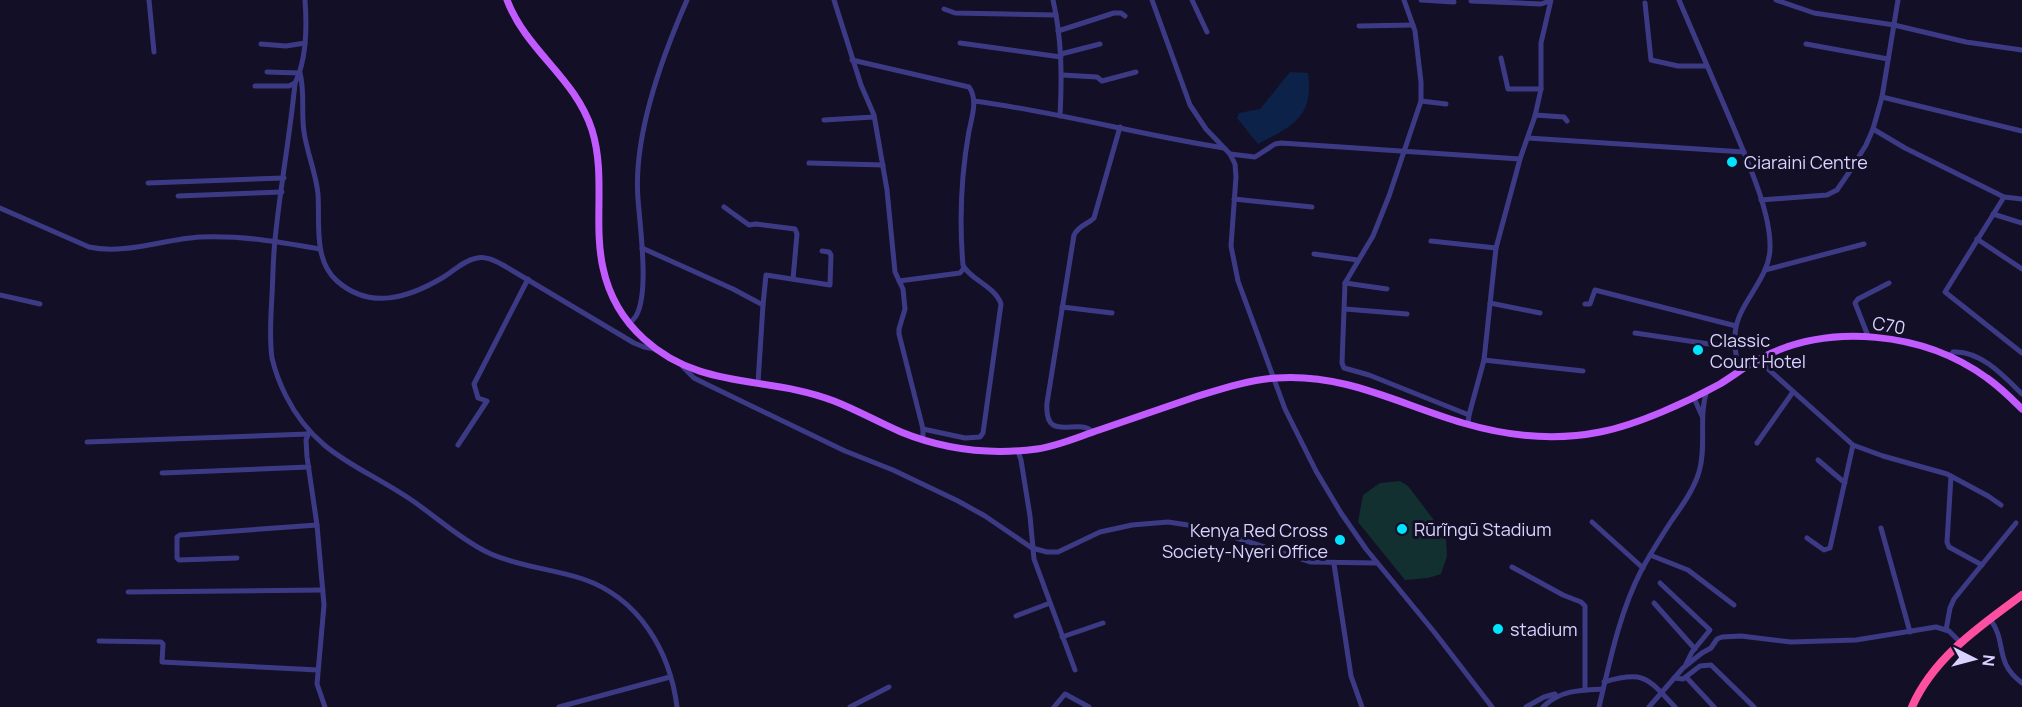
<svg xmlns="http://www.w3.org/2000/svg" width="2022" height="707" font-family="Manrope,sans-serif">
	<style>
		.green { fill: #12302f }
		.water { fill: #0c2248 }
		.lines { fill: none; stroke-linecap: round; stroke-linejoin: round }
		.minor { stroke: #3d3a85; stroke-width: 5 }
		.major { stroke: #c25bff; stroke-width: 7 }
		.highway { stroke: #ff4fa3; stroke-width: 8 }
		.poi-dot { fill: #00e5ff; stroke: #130f26; stroke-width: 2 }
		.labels { text-anchor: middle; dominant-baseline: central; stroke-width: 6; stroke-linejoin: round; paint-order: stroke }
		.poi-label { font-size: 18px; fill: #d9d4ff; stroke: #130f26; text-anchor: start }
		.street-label { font-size: 18px; fill: #d9d4ff; stroke: #130f26 }
	</style>
	<rect width="100%" height="100%" fill="#130f26"/>
	<path class="green" d="M 1400,481 L 1408,486 L 1446,536 L 1447,556 L 1441,574 L 1428,578 L 1405,580 L 1358,522 L 1363,495 L 1380,483 Z"/>
	<path class="water" d="M 1290,72 L 1308,73 C 1314,117 1293,126 1258,144 L 1237,118 L 1239,113 L 1260,109 Z"/>
	<g class="lines">
		<g class="minor">
			<path d="M 149,0 L 154,52"/>
			<path d="M 305,0 C 307,27 307,59 295,83 C 290,136 280,188 275,240 C 273,258 273,277 272,295 C 271,315 269,337 272,358 C 275,371 280,384 286,396 C 316,456 362,466 413,501 C 436,517 466,543 491,554 C 521,567 553,569 583,579 C 639,598 670,651 677,707"/>
			<path d="M 834,0 L 861,85 L 874,115 L 887,190 L 895,272 L 903,289 L 905,309 L 899,329 L 899,334 L 923,429 L 923,440"/>
			<path d="M 1053,0 C 1062,39 1062,77 1060,116"/>
			<path d="M 1152,0 L 1190,105 L 1206,129 L 1230,154 L 1235,164 L 1236,177 L 1231,246 L 1238,281 L 1285,409 L 1316,471 L 1341,513 L 1366,549 L 1435,633 L 1492,707"/>
			<path d="M 1192,0 L 1207,32"/>
			<path d="M 1404,0 L 1415,31 L 1421,82 L 1421,101 L 1389,196 L 1373,236 L 1345,283 L 1342,363 L 1344,368 L 1369,375 L 1469,415"/>
			<path d="M 1421,0 L 1454,2"/>
			<path d="M 1679,0 C 1697,42 1715,84 1733,126 C 1747,160 1771,212 1770,248 C 1770,277 1741,301 1736,327 C 1733,342 1736,358 1739,372"/>
			<path d="M 1776,0 L 1814,13 L 1894,25 L 1966,42 L 2022,50"/>
			<path d="M 1471,1 L 1541,4 L 1550,1"/>
			<path d="M 1645,3 L 1651,60 L 1678,66 L 1707,66"/>
			<path d="M 944,9 L 955,13 L 1056,15"/>
			<path d="M 1359,26 L 1413,25"/>
			<path d="M 1058,31 L 1114,13 L 1121,13 L 1125,16"/>
			<path d="M 960,43 L 1061,57"/>
			<path d="M 261,44 L 286,46 L 305,43"/>
			<path d="M 1806,44 L 1888,59"/>
			<path d="M 1061,54 L 1100,44"/>
			<path d="M 1501,58 L 1508,89 L 1541,89"/>
			<path d="M 852,60 L 969,87 C 978,99 972,117 969,131 C 961,176 959,219 963,265 C 969,279 995,286 1001,304 L 983,433 L 980,437 L 965,438 L 923,429"/>
			<path d="M 267,72 L 300,73 C 305,92 301,112 304,132 C 307,153 316,173 318,194 C 320,222 313,260 337,281 C 370,310 408,298 442,278 C 454,271 464,260 477,258 C 486,256 495,261 503,265 L 634,343 L 644,347 L 655,349"/>
			<path d="M 1062,75 L 1097,77 L 1102,81 L 1136,72"/>
			<path d="M 255,86 L 289,86 L 295,83"/>
			<path d="M 1882,97 L 2022,131"/>
			<path d="M 974,101 C 1058,112 1140,135 1224,148"/>
			<path d="M 1421,101 L 1446,104"/>
			<path d="M 1535,115 L 1564,117 L 1567,121"/>
			<path d="M 824,120 L 874,117"/>
			<path d="M 1873,129 L 1905,148 L 2004,197 L 2022,199"/>
			<path d="M 1528,138 L 1744,152"/>
			<path d="M 1230,154 L 1255,157 L 1275,144 L 1281,143 L 1520,159"/>
			<path d="M 809,163 L 883,165"/>
			<path d="M 148,183 L 284,178"/>
			<path d="M 178,196 L 282,192"/>
			<path d="M 2004,197 L 1945,292 L 2022,353"/>
			<path d="M 1234,199 L 1312,207"/>
			<path d="M 1761,200 L 1827,195 L 1837,190 L 1850,171 L 1866,145 L 1873,129 L 1882,97 L 1898,0"/>
			<path d="M 724,207 L 749,225 L 756,224 L 795,229 L 797,234 L 793,279"/>
			<path d="M 0,208 L 89,247 C 125,255 164,239 200,237 C 241,235 280,242 320,249"/>
			<path d="M 1993,214 L 2022,223"/>
			<path d="M 1977,239 L 2022,269"/>
			<path d="M 1431,241 L 1496,248"/>
			<path d="M 642,248 L 733,289 L 763,305 L 758,383"/>
			<path d="M 1314,254 L 1358,260"/>
			<path d="M 1765,270 L 1864,244"/>
			<path d="M 899,281 L 960,273 L 964,268"/>
			<path d="M 1345,283 L 1387,289"/>
			<path d="M 0,295 L 40,304"/>
			<path d="M 1490,303 L 1540,313"/>
			<path d="M 1585,304 L 1590,304 L 1595,290 L 1736,326"/>
			<path d="M 763,305 L 766,275 L 830,285 L 831,255 L 829,252 L 822,251"/>
			<path d="M 1062,307 L 1112,313"/>
			<path d="M 1345,309 L 1407,314"/>
			<path d="M 629,324 C 632,321 636,317 637,314 C 649,290 640,227 638,199 C 633,137 662,57 687,0"/>
			<path d="M 1635,333 L 1736,348"/>
			<path d="M 1868,336 L 1855,303 L 1858,299 L 1889,283"/>
			<path d="M 1950,357 L 1953,352 C 1980,350 2004,376 2022,394"/>
			<path d="M 1484,360 L 1583,371"/>
			<path d="M 1758,360 L 1853,445 L 1883,456 L 1947,474 L 1988,496 L 2001,505"/>
			<path d="M 683,367 L 694,378 L 706,384 L 845,451 L 893,470 L 958,501 L 985,516 L 1032,548 L 1047,552 L 1058,552 L 1100,532 L 1132,525 L 1168,522 L 1188,525 L 1221,533 L 1311,562 L 1376,563"/>
			<path d="M 1694,398 L 1702,416"/>
			<path d="M 1468,424 L 1469,415 L 1484,360 L 1496,248 L 1520,159 L 1535,116 L 1541,89 L 1541,43 L 1551,0"/>
			<path d="M 309,432 L 306,440 L 307,457 L 317,525 L 324,605 L 317,684 L 325,707"/>
			<path d="M 1093,432 C 1078,416 1044,445 1047,403 L 1074,235 C 1079,225 1087,225 1094,218 L 1120,127"/>
			<path d="M 87,442 L 308,434"/>
			<path d="M 1757,443 L 1793,392"/>
			<path d="M 458,445 L 487,401 L 478,398 L 474,384 L 528,279"/>
			<path d="M 1018,451 L 1021,460 L 1030,516 L 1034,559 L 1075,670"/>
			<path d="M 1818,460 L 1845,483"/>
			<path d="M 162,473 L 309,467"/>
			<path d="M 1951,476 L 1947,542 L 1949,547 L 1982,565"/>
			<path d="M 1592,522 L 1643,568"/>
			<path d="M 1881,528 L 1910,632"/>
			<path d="M 1807,538 L 1824,550 L 1830,548 L 1853,445"/>
			<path d="M 1650,555 L 1688,570 L 1734,605"/>
			<path d="M 237,558 L 179,560 L 177,558 L 177,537 L 180,535 L 317,525"/>
			<path d="M 1334,564 L 1351,676 L 1362,707"/>
			<path d="M 1512,567 L 1563,595 L 1581,602 L 1585,606 L 1585,690"/>
			<path d="M 1660,583 L 1710,630 L 1692,652 L 1686,664"/>
			<path d="M 128,592 L 323,590"/>
			<path d="M 1654,603 L 1695,649"/>
			<path d="M 1016,616 L 1050,603"/>
			<path d="M 1990,619 C 2008,643 1993,661 2022,683"/>
			<path d="M 1946,630 L 1950,608 L 1954,599 L 2016,523"/>
			<path d="M 1062,637 L 1103,623"/>
			<path d="M 99,641 L 161,642 L 163,644 L 162,662 L 318,670"/>
			<path d="M 1686,677 L 1714,707"/>
			<path d="M 1674,678 L 1683,679 L 1700,666 L 1711,665 L 1754,707"/>
			<path d="M 1604,682 C 1645,670 1647,678 1675,707"/>
			<path d="M 559,707 L 670,677"/>
			<path d="M 850,707 L 889,687"/>
			<path d="M 1054,707 L 1065,694 L 1089,707"/>
			<path d="M 1526,707 L 1544,697 L 1555,694"/>
			<path d="M 1543,707 C 1560,690 1580,690 1603,689"/>
			<path d="M 1599,707 C 1610,661 1619,614 1641,571 C 1650,554 1661,537 1672,520 C 1682,506 1694,489 1699,472 C 1707,446 1698,417 1707,390"/>
			<path d="M 1649,707 L 1683,668 L 1702,653 L 1711,648 L 1717,639 L 1722,637 L 1741,636 L 1791,642 L 1856,640 L 1936,627 L 1949,631 L 1961,643"/>
		</g>
		<path class="major" d="M 507,0 C 527,52 575,77 592,130 C 606,175 593,223 603,268 C 609,296 623,320 644,339 C 701,391 767,375 834,401 C 857,410 878,422 901,432 C 945,450 990,455 1037,449 C 1058,446 1078,437 1099,430 C 1131,419 1163,408 1195,397 C 1221,389 1248,380 1276,378 C 1345,373 1399,404 1463,423 C 1507,436 1555,441 1600,432 C 1637,425 1687,402 1720,384 C 1733,376 1746,366 1759,359 C 1829,322 1924,332 1987,378 C 2000,387 2011,398 2022,409"/>
		<path class="highway" d="M 1912,707 C 1933,658 1980,626 2022,595"/>
	</g>
	<g class="poi-dot">
		<circle cx="1732" cy="162" r="6"/>
		<circle cx="1698" cy="350" r="6"/>
		<circle cx="1402" cy="529" r="6"/>
		<circle cx="1340" cy="540" r="6"/>
		<circle cx="1498" cy="629" r="6"/>
	</g>
	<g class="labels">
		<g class="poi-label">
			<text x="1744" y="162">Ciaraini Centre</text>
			<text x="1710" y="340">Classic<tspan x="1710" dy="21">Court Hotel</tspan></text>
			<text x="1414" y="529">Rũrĩngũ Stadium</text>
			<text x="1328" y="530" text-anchor="end">Kenya Red Cross<tspan x="1328" dy="21">Society-Nyeri Office</tspan></text>
			<text x="1510" y="629">stadium</text>
		</g>
		<g class="street-label">
			<text transform="translate(1889 325) rotate(10)">C70</text>
		</g>
	</g>
	<g transform="translate(1974 659) rotate(96)" stroke="#130f26" stroke-width="4.5" paint-order="stroke">
	<path d="M0-4.5L10 22L0 15L-10 22Z" fill="#d9d4ff"/>
	<text y="-9" font-size="16" font-weight="bold" text-anchor="middle" fill="#d9d4ff">N</text>
	</g>
</svg>
